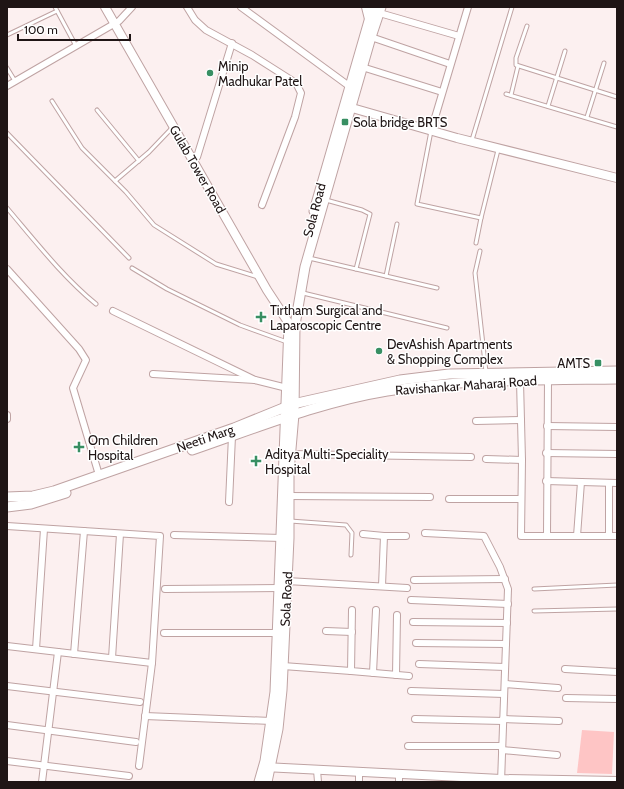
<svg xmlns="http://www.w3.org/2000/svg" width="624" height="789" font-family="Cabin,sans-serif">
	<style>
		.grass { fill: #fec5c5 }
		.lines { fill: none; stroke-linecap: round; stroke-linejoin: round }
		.service-casing { stroke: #bfa3a3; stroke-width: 5 }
		.minor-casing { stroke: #bfa3a3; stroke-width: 8 }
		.tertiary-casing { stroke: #bfa3a3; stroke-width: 10 }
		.secondary-casing { stroke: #bfa3a3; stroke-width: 11 }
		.service { stroke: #fff; stroke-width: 3 }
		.minor { stroke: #fff; stroke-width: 6 }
		.tertiary { stroke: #fff; stroke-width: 8 }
		.secondary { stroke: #fff; stroke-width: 9 }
		.poi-dot { fill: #388f63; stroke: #fff; stroke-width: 1.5 }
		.labels { text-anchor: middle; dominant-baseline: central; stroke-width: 3; stroke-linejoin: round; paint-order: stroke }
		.poi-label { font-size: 13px; fill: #1f1515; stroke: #fff; text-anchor: start }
		.street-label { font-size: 13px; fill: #1f1515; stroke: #fff }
	</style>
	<rect width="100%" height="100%" fill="#fcf0f0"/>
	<path class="grass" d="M 582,730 L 614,732 L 612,774 L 577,773 Z"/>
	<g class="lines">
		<g class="service-casing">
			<g id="service">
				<path d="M 55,7 L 76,46"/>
				<path d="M 527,26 L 516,58 L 516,65 L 617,97"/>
				<path d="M 7,35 L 57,11"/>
				<path d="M 7,68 L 15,81"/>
				<path d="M 506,94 L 617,127"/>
				<path d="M 511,95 L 518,66"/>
				<path d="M 52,101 L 82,148 L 126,192 L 154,225 L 216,264 L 258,277"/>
				<path d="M 548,106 L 565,51"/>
				<path d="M 97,110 L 139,161"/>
				<path d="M 587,117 L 604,63"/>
				<path d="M 431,131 L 417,204 L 481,218"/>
				<path d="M 7,133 L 129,258"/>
				<path d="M 472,140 L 512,7"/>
				<path d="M 115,181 L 149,152 L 172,128"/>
				<path d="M 7,208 C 35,241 63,277 96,304"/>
				<path d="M 476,243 L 481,218 L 498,150"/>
				<path d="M 480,251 L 475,273 L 486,372"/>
				<path d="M 309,258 L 356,269 L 370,214 L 362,210 L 326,200"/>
				<path d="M 132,268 L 167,289 L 240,325 L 287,342"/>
				<path d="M 356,269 L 437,288"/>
				<path d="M 386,276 L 397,224"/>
				<path d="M 303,293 L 447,328"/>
				<path d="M 290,521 L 346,525 L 352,533 L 351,555"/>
				<path d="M 534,589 L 617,585"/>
				<path d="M 534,611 L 617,609"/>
			</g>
		</g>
		<g class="minor-casing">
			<g id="minor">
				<path d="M 187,7 L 195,20 L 206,30 L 252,55 L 296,83 L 301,93 L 295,117 L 262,205"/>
				<path d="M 241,7 L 349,86"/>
				<path d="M 383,14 L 459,36"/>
				<path d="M 371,37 L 450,64"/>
				<path d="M 362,67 L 442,92"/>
				<path d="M 7,86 L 119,21 L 132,7"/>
				<path d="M 431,131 L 468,7"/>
				<path d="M 197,157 L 232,43"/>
				<path d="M 7,269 L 79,349 L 86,360 L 73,388 L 99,475"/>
				<path d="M 113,311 L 255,380"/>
				<path d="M 153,374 L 255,380 L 287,388"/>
				<path d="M 7,415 L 7,419"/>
				<path d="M 476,421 L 521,420"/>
				<path d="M 547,426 L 617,427"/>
				<path d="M 546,453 L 617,454"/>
				<path d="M 291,454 L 471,457"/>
				<path d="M 486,459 L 522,460 L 520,381"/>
				<path d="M 522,460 L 521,536 L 617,536"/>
				<path d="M 546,481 L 617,483"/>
				<path d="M 289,496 L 430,497"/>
				<path d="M 449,499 L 520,499"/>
				<path d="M 229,502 L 232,436"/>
				<path d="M 7,526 L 160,536 L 152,663 L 139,766"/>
				<path d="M 425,533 L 484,536 L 500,567 L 508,589 L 501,782"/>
				<path d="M 363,534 L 384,536 L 382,586"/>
				<path d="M 174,535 L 282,538"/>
				<path d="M 384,536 L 406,536"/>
				<path d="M 547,536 L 548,380"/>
				<path d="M 577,536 L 581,482"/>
				<path d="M 609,536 L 609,483"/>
				<path d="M 414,580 L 505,579"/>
				<path d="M 287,581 L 407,588"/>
				<path d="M 165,589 L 280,588"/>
				<path d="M 411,600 L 508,604"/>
				<path d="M 352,610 L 351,671 L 409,676"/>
				<path d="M 413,622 L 507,623"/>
				<path d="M 326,631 L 352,632"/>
				<path d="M 164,633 L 278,633"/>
				<path d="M 416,643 L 506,644"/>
				<path d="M 7,646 L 152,663"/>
				<path d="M 36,649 L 44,529"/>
				<path d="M 74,654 L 84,531"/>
				<path d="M 112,658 L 120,534"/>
				<path d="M 419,664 L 505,667"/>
				<path d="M 283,666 L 351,671"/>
				<path d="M 565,669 L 617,672"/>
				<path d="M 373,673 L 376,610"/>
				<path d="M 396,675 L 397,615"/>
				<path d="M 505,684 L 558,688"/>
				<path d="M 7,686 L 140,702"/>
				<path d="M 411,691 L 504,694"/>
				<path d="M 566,698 L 617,699"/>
				<path d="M 145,716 L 271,721"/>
				<path d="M 415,719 L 503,721"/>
				<path d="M 503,719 L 559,721"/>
				<path d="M 7,725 L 136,742"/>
				<path d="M 408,746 L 502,746"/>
				<path d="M 502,750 L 557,755"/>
				<path d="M 7,761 L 129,776"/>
				<path d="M 317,770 L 318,782"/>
				<path d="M 359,772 L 359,782"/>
				<path d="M 399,774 L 399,782"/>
				<path d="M 42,782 L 58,652"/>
			</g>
		</g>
		<g class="tertiary-casing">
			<g id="tertiary">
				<path d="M 105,7 L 267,290 L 290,325 L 295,325"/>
				<path d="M 366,7 L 369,19"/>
				<path d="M 345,106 L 457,138 L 617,178"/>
				<path d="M 264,767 L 501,779 L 617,781"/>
			</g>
		</g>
		<g class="secondary-casing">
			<g id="secondary">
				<path d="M 314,211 L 373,7"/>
				<path d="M 192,450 C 256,428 320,402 387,391 C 462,379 540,380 617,379"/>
				<path d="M 7,497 L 33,496 L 54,491 L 234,428 L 293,404 L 400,380 L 449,374 L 617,371"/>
				<path d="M 7,507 L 31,504 L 66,493"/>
				<path d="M 259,782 L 265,761 L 275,692 L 289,325"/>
				<path d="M 267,782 L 278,729 L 282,690 L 289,538 L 289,472 L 294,414 L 295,325 L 305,267 L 371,37 L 381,7"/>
			</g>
		</g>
		<use href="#service" class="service"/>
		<use href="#minor" class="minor"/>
		<use href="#tertiary" class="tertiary"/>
		<use href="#secondary" class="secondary"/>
	</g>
	<g class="poi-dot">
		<circle cx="210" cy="73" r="4"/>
		<rect x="341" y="118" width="8" height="8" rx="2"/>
		<path d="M259 311h4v4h4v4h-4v4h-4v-4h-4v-4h4z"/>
		<circle cx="379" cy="351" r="4"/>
		<rect x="594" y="359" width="8" height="8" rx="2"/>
		<path d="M77 441h4v4h4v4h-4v4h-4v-4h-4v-4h4z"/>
		<path d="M254 455h4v4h4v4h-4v4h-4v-4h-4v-4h4z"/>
	</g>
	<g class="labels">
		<g class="poi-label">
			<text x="218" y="66">Minip<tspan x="218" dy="15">Madhukar Patel</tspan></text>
			<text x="353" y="122">Sola bridge BRTS</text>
			<text x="270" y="310">Tirtham Surgical and<tspan x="270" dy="15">Laparoscopic Centre</tspan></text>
			<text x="387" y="344">DevAshish Apartments<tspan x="387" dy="15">&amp; Shopping Complex</tspan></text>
			<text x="590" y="363" text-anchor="end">AMTS</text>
			<text x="88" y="440">Om Children<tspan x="88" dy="15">Hospital</tspan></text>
			<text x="265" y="454">Aditya Multi-Speciality<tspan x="265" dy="15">Hospital</tspan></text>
		</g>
		<g class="street-label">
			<text transform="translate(198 169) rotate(60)">Gulab Tower Road</text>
			<text transform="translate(314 210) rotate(-75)">Sola Road</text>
			<text transform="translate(466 385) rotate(-4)">Ravishankar Maharaj Road</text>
			<text transform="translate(205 438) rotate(-19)">Neeti Marg</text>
			<text transform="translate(286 599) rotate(-87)">Sola Road</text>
		</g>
	</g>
	<rect width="624" height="789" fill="none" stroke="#1f1515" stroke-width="16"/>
	<path d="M18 34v6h112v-6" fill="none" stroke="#1f1515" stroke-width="2"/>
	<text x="24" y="34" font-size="12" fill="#1f1515" stroke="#ffffff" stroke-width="3" paint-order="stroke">100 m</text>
</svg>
